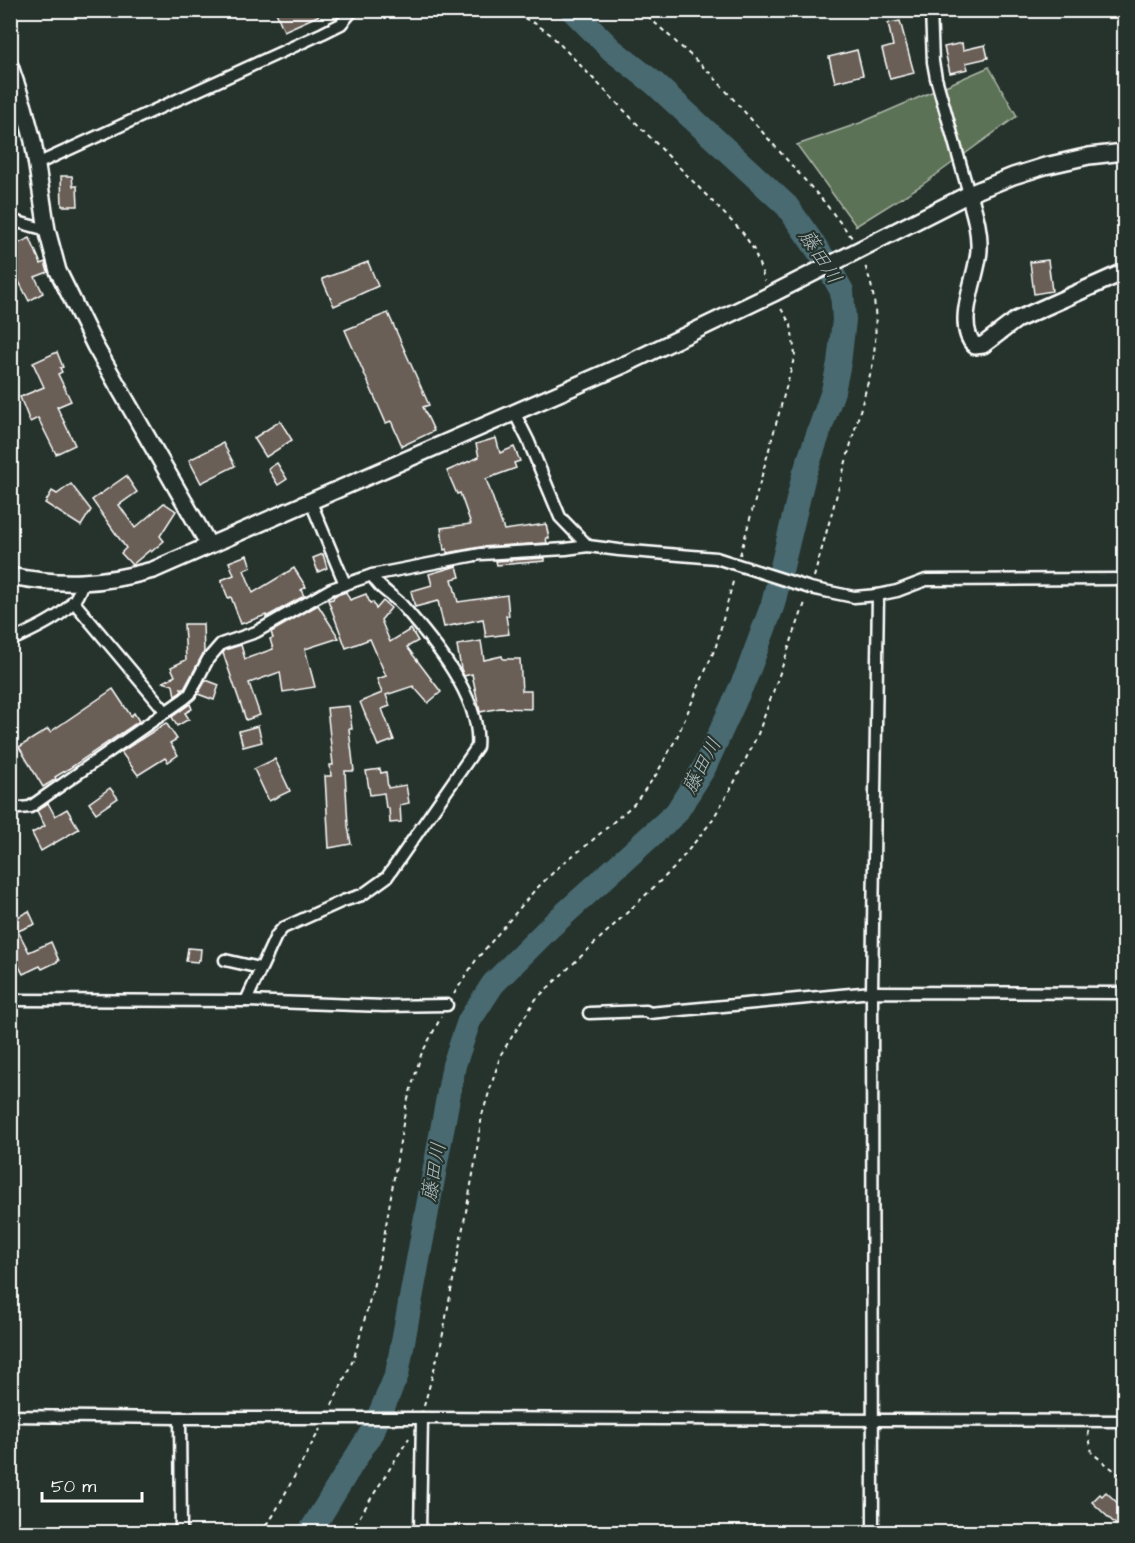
<svg xmlns="http://www.w3.org/2000/svg" width="1135" height="1543" font-family="'Architects Daughter','Klee One',sans-serif">
	<style>
		.green { fill: #5c7256; stroke: #aeb8aa; stroke-width: 1.5 }
		.lines { fill: none; stroke-linecap: round; stroke-linejoin: round }
		.river { stroke: #4a6a71; stroke-width: 24 }
		.building { fill: #6a5f56; stroke: #fff; stroke-width: 1.5 }
		.street-casing { stroke: #fff; stroke-width: 15 }
		.secondary-casing { stroke: #fff; stroke-width: 20 }
		.path { stroke: #fff; stroke-width: 2; stroke-dasharray: 4.5 4.5; stroke-linecap: butt }
		.street { stroke: #26332d; stroke-width: 10 }
		.secondary { stroke: #26332d; stroke-width: 15 }
		.labels { text-anchor: middle; dominant-baseline: central; stroke-width: 4.5; stroke-linejoin: round; paint-order: stroke }
		.water-label { font-size: 20px; font-style: italic; fill: #aebcbf; stroke: #26332d }
	</style>
	<rect width="100%" height="100%" fill="#26332d"/>
	<filter id="ink" filterUnits="userSpaceOnUse"><feTurbulence type="fractalNoise" baseFrequency=".0167" numOctaves="2"/><feDisplacementMap in="SourceGraphic" scale="12" xChannelSelector="R" yChannelSelector="G"/><feConvolveMatrix kernelMatrix="1 2 1 2 8 2 1 2 1" color-interpolation-filters="sRGB"/></filter>
	<g filter="url(#ink)">
		<path class="green" d="M 989,67 L 1017,116 L 922,185 L 856,226 L 797,145 L 860,123 Z"/>
		<g class="lines">
			<path class="river" d="M 310,1532 L 373,1430 L 397,1374 L 454,1065 L 469,1021 L 493,984 L 550,927 L 676,813 L 704,768 L 747,674 L 773,604 L 804,475 L 833,391 L 839,363 L 844,320 L 842,291 L 824,259 L 787,206 L 654,83 L 612,50 L 572,10"/>
		</g>
		<g class="building">
			<path d="M 275,10 L 331,10 L 284,31 Z"/>
			<path d="M 900,21 L 914,73 L 890,79 L 882,49 L 893,46 L 888,23 Z"/>
			<path d="M 962,43 L 963,50 L 985,45 L 988,58 L 966,63 L 968,69 L 950,73 L 944,47 Z"/>
			<path d="M 857,50 L 863,75 L 835,82 L 829,57 Z"/>
			<path d="M 61,176 L 72,176 L 73,186 L 77,186 L 78,206 L 62,206 Z"/>
			<path d="M 30,238 L 41,264 L 45,262 L 48,272 L 35,277 L 43,293 L 29,301 L 10,264 L 10,247 Z"/>
			<path d="M 1048,260 L 1052,291 L 1034,294 L 1030,262 Z"/>
			<path d="M 368,262 L 378,286 L 334,306 L 322,279 Z"/>
			<path d="M 388,313 L 429,405 L 423,407 L 434,431 L 402,446 L 391,421 L 386,423 L 345,330 Z"/>
			<path d="M 57,352 L 63,367 L 60,368 L 62,372 L 58,374 L 71,401 L 57,407 L 75,445 L 56,454 L 38,418 L 30,422 L 20,397 L 44,387 L 33,363 Z"/>
			<path d="M 280,421 L 292,440 L 266,457 L 254,438 Z"/>
			<path d="M 496,438 L 500,453 L 514,447 L 520,461 L 514,463 L 516,468 L 486,479 L 504,530 L 546,524 L 549,538 L 546,538 L 547,543 L 480,547 L 447,553 L 447,549 L 444,550 L 441,528 L 471,524 L 460,493 L 457,494 L 447,471 L 479,457 L 476,444 Z"/>
			<path d="M 223,443 L 235,466 L 201,483 L 189,460 Z"/>
			<path d="M 277,463 L 287,479 L 278,485 L 268,469 Z"/>
			<path d="M 126,476 L 137,492 L 119,505 L 135,528 L 164,503 L 176,511 L 160,536 L 164,541 L 151,552 L 150,550 L 132,565 L 121,553 L 126,548 L 92,500 Z"/>
			<path d="M 71,484 L 91,510 L 81,526 L 45,503 L 52,491 L 57,494 Z"/>
			<path d="M 323,554 L 327,568 L 318,572 L 313,558 Z"/>
			<path d="M 247,555 L 251,567 L 244,570 L 253,593 L 294,568 L 306,587 L 301,590 L 304,596 L 266,617 L 266,615 L 241,624 L 231,597 L 228,598 L 221,580 L 234,575 L 229,562 Z"/>
			<path d="M 545,558 L 545,561 L 497,565 L 496,561 Z"/>
			<path d="M 457,566 L 460,577 L 452,579 L 458,602 L 507,595 L 509,616 L 506,616 L 509,634 L 486,637 L 483,619 L 444,627 L 438,601 L 415,607 L 411,591 L 432,585 L 429,574 Z"/>
			<path d="M 346,592 L 350,600 L 366,594 L 370,603 L 373,602 L 376,609 L 383,601 L 391,608 L 381,620 L 390,642 L 411,629 L 418,641 L 407,647 L 441,692 L 428,703 L 413,686 L 386,695 L 390,706 L 382,709 L 394,740 L 378,746 L 360,702 L 382,693 L 377,679 L 386,676 L 370,639 L 346,648 L 328,600 L 333,599 L 334,596 Z"/>
			<path d="M 318,605 L 339,638 L 305,649 L 315,687 L 283,692 L 280,672 L 249,683 L 260,715 L 246,720 L 223,653 L 225,650 L 241,645 L 245,659 L 273,649 L 270,639 L 273,638 L 271,632 Z"/>
			<path d="M 184,624 L 203,624 L 204,652 L 184,689 L 181,688 L 182,691 L 175,696 L 173,685 L 163,682 L 175,676 L 171,667 L 186,660 Z"/>
			<path d="M 481,641 L 484,660 L 502,656 L 503,659 L 520,659 L 522,691 L 531,691 L 531,709 L 500,708 L 480,712 L 472,674 L 464,676 L 461,669 L 457,645 Z"/>
			<path d="M 206,680 L 219,685 L 214,700 L 198,694 Z"/>
			<path d="M 113,689 L 131,716 L 134,713 L 139,721 L 70,768 L 55,777 L 56,779 L 43,787 L 19,747 L 48,729 L 50,732 Z"/>
			<path d="M 190,704 L 192,709 L 185,713 L 189,719 L 177,726 L 172,717 Z"/>
			<path d="M 349,706 L 352,729 L 349,729 L 354,771 L 345,771 L 348,826 L 351,844 L 329,848 L 325,776 L 331,776 L 330,765 L 333,765 L 327,708 Z"/>
			<path d="M 166,723 L 177,739 L 170,743 L 178,755 L 168,762 L 165,758 L 138,775 L 121,752 Z"/>
			<path d="M 258,726 L 262,742 L 243,747 L 239,731 Z"/>
			<path d="M 275,759 L 290,791 L 269,801 L 254,769 Z"/>
			<path d="M 380,769 L 381,773 L 386,772 L 388,788 L 406,785 L 409,803 L 400,805 L 401,822 L 390,823 L 389,808 L 386,808 L 384,793 L 370,795 L 366,771 Z"/>
			<path d="M 110,788 L 118,798 L 96,813 L 89,803 Z"/>
			<path d="M 48,803 L 55,816 L 67,809 L 79,829 L 41,851 L 32,833 L 45,826 L 37,811 Z"/>
			<path d="M 29,911 L 35,924 L 18,931 L 29,952 L 51,942 L 59,961 L 42,969 L 40,966 L 23,974 L 10,949 L 10,917 L 12,920 Z"/>
			<path d="M 188,948 L 201,949 L 200,960 L 198,960 L 198,962 L 186,961 Z"/>
			<path d="M 1106,1492 L 1125,1510 L 1125,1533 L 1092,1502 L 1100,1494 L 1102,1496 Z"/>
		</g>
		<g class="lines">
			<g class="street-casing">
				<g id="street">
					<path d="M 931,10 L 933,62 L 936,78 L 969,194"/>
					<path d="M 37,164 L 323,33 L 341,24 L 353,10"/>
					<path d="M 10,220 L 47,230"/>
					<path d="M 515,414 L 528,440 L 560,517 L 588,546"/>
					<path d="M 310,500 L 345,584"/>
					<path d="M 73,601 L 166,712"/>
					<path d="M 10,641 C 35,628 76,614 82,583"/>
					<path d="M 10,809 L 30,807 L 184,699 L 190,694 L 208,659 L 221,644 L 256,632 L 331,589 L 372,575 L 481,554 L 566,549 L 588,546 L 619,550 L 716,558 L 810,588 L 854,597 L 878,595 L 897,591 L 926,580 L 1124,579"/>
					<path d="M 225,960 L 260,968"/>
					<path d="M 10,1000 L 246,1001 L 384,1006 L 447,1005"/>
					<path d="M 246,1001 L 276,936 L 283,928 L 343,901 L 362,895 L 387,877 L 477,747 C 482,698 432,639 401,604 C 392,595 378,588 372,575"/>
					<path d="M 589,1013 L 646,1011 L 649,1013 L 872,992 L 1124,993"/>
					<path d="M 10,1416 L 180,1418 L 422,1418 L 1124,1421"/>
					<path d="M 180,1418 L 181,1532"/>
					<path d="M 420,1532 L 422,1418"/>
					<path d="M 873,1532 L 872,992 L 878,595"/>
				</g>
			</g>
			<g class="secondary-casing">
				<g id="secondary">
					<path d="M 10,66 L 24,107 L 33,141 L 47,230 L 58,271 L 95,346 L 209,545"/>
					<path d="M 969,194 C 974,212 980,230 979,250 C 978,276 953,324 975,346 L 983,345 L 1016,320 L 1124,272"/>
					<path d="M 10,576 C 62,586 102,584 153,570 L 628,363 L 772,294 L 969,194 L 1013,176 L 1045,166 L 1089,156 L 1124,152"/>
				</g>
			</g>
			<g class="path">
				<path d="M 508,10 L 536,24 L 550,34 L 743,233 L 754,250 L 765,281"/>
				<path d="M 641,10 L 712,75 L 825,203 L 853,239"/>
				<path d="M 740,555 L 795,355 L 791,325 L 780,307"/>
				<path d="M 814,577 L 873,364 C 877,327 878,298 864,263"/>
				<path d="M 454,994 L 476,960 L 534,891 L 563,863 L 587,845 L 634,804 L 656,775 L 677,737 L 716,646 L 734,578"/>
				<path d="M 332,1405 L 354,1358 L 373,1288 L 383,1243 L 406,1106 L 421,1055 L 441,1017"/>
				<path d="M 424,1406 L 441,1344 L 474,1169 L 482,1115 L 501,1054 L 536,999 L 673,869 L 711,822 L 734,783 L 758,734 L 806,600"/>
				<path d="M 1088,1431 L 1092,1453 L 1124,1478"/>
				<path d="M 260,1532 L 273,1516 L 320,1429"/>
				<path d="M 350,1532 L 409,1438"/>
			</g>
			<use href="#street" class="street"/>
			<use href="#secondary" class="secondary"/>
		</g>
	</g>
	<g class="labels">
		<g class="water-label">
			<text transform="translate(820 257) rotate(57)">藤田川</text>
			<text transform="translate(702 766) rotate(-62)">藤田川</text>
			<text transform="translate(434 1172) rotate(-80)">藤田川</text>
		</g>
	</g>
	<rect width="1135" height="1543" fill="none" stroke="#26332d" stroke-width="36"/>
	<rect x="18" y="18" width="1099" height="1507" fill="none" stroke="#fff" stroke-width="2" filter="url(#ink)"/>
	<path d="M42 1492v9h100v-9" fill="none" stroke="#ffffff" stroke-width="3"/>
	<text x="51" y="1492" font-size="18" fill="#ffffff" stroke="#26332d" stroke-width="4.5" paint-order="stroke">50 m</text>
</svg>
